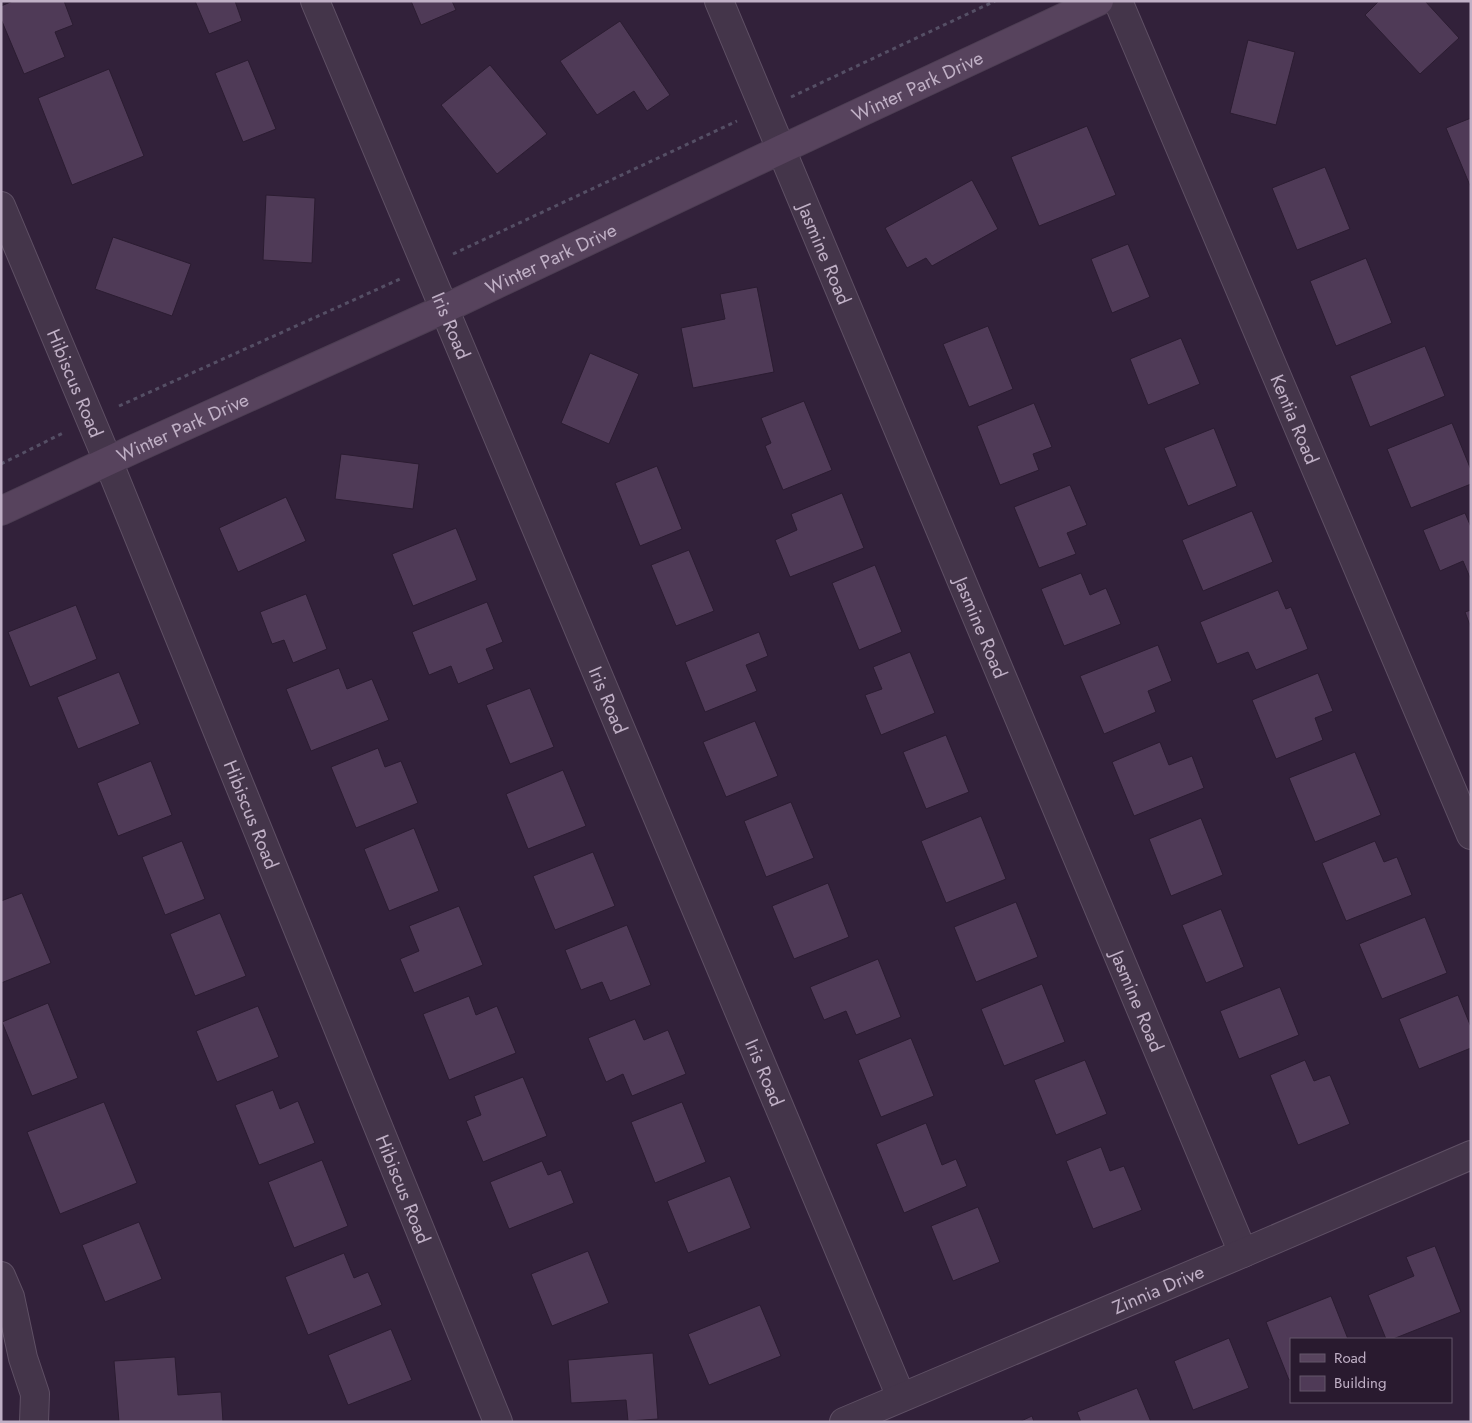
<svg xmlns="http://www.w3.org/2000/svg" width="1472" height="1423" font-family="Jost,sans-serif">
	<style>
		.building { fill: #4f3a57; stroke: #2b1c31 }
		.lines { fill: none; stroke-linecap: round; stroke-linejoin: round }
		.street-casing { stroke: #5f5065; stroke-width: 30 }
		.secondary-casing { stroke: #4d3e53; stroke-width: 30 }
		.path { stroke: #554f65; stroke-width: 3; stroke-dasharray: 4 4; stroke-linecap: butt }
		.street { stroke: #44354a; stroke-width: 28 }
		.secondary { stroke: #57435d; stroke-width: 28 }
		.labels { text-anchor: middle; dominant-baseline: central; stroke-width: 5; stroke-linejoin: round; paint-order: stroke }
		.street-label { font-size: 19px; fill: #c0b0c6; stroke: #291a2f }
	</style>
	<rect width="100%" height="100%" fill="#32213a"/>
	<g class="building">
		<path d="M 13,1 L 64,1 L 73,25 L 55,32 L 65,57 L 24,74 L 1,19 L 1,6 Z"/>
		<path d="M 195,1 L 235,1 L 242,21 L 209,34 Z"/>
		<path d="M 411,1 L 452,1 L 456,10 L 421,25 Z"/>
		<path d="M 1379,1 L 1425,1 L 1459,38 L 1420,74 L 1365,15 Z"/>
		<path d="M 620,21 L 670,95 L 647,111 L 634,91 L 597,115 L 560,61 Z"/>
		<path d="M 1248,40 L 1295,52 L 1276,125 L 1230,113 Z"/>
		<path d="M 248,60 L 276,129 L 243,142 L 215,73 Z"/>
		<path d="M 490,65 L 547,134 L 497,174 L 441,105 Z"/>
		<path d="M 109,69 L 144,156 L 72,185 L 38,98 Z"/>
		<path d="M 1471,118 L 1471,188 L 1446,128 Z"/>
		<path d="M 1087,126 L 1116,195 L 1039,226 L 1011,157 Z"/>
		<path d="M 1325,167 L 1350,229 L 1297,250 L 1272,188 Z"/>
		<path d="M 972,180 L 998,229 L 932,266 L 926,258 L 907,268 L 885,228 Z"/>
		<path d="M 266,195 L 315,198 L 312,263 L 263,260 Z"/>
		<path d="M 113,237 L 191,264 L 172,316 L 95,289 Z"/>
		<path d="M 1128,244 L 1150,297 L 1112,313 L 1091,259 Z"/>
		<path d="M 1366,258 L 1392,323 L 1336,346 L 1310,281 Z"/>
		<path d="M 757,287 L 774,372 L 693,388 L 681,328 L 725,319 L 720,294 Z"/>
		<path d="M 988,326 L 1013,389 L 969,407 L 943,344 Z"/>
		<path d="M 1181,338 L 1200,384 L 1148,405 L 1130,359 Z"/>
		<path d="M 1425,346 L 1445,396 L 1370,427 L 1350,376 Z"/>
		<path d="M 590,353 L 639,374 L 609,444 L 561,423 Z"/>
		<path d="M 804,401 L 832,470 L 783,490 L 765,446 L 771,443 L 761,418 Z"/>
		<path d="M 1034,403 L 1052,447 L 1033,454 L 1039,470 L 1000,485 L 977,426 Z"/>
		<path d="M 1452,423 L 1471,470 L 1471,484 L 1411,508 L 1387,449 Z"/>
		<path d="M 1214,428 L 1237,486 L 1188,506 L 1164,448 Z"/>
		<path d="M 341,454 L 419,464 L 413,509 L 335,499 Z"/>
		<path d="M 657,466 L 682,529 L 640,546 L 615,483 Z"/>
		<path d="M 1070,485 L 1087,525 L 1067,533 L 1076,554 L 1039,568 L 1014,507 Z"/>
		<path d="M 842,493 L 864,548 L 790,577 L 775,540 L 797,530 L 791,514 Z"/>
		<path d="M 286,497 L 306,541 L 238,572 L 219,528 Z"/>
		<path d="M 1252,511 L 1273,562 L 1203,591 L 1182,540 Z"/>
		<path d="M 1465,513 L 1471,527 L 1471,580 L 1463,561 L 1440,571 L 1423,530 Z"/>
		<path d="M 456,528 L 477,580 L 413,606 L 392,554 Z"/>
		<path d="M 689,550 L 714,611 L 676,626 L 651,565 Z"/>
		<path d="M 875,565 L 902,632 L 859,650 L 832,583 Z"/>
		<path d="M 1081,573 L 1090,595 L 1106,588 L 1121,624 L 1064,646 L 1041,589 Z"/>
		<path d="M 1278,590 L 1286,609 L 1291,607 L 1308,649 L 1256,670 L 1248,652 L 1217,664 L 1200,622 Z"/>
		<path d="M 306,594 L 327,649 L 293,663 L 284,640 L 272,644 L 260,612 Z"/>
		<path d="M 487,602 L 503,642 L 486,649 L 494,669 L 458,684 L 451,666 L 429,675 L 412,632 Z"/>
		<path d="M 76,605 L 97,659 L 30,687 L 8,632 Z"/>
		<path d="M 1471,610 L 1471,628 L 1465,612 Z"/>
		<path d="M 759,632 L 768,656 L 746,665 L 757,691 L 705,712 L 685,662 Z"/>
		<path d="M 1158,645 L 1172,681 L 1148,691 L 1156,712 L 1104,734 L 1080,676 Z"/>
		<path d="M 910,652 L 935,713 L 881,735 L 865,695 L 882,689 L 873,667 Z"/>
		<path d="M 339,668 L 347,689 L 372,679 L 389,720 L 311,751 L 286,689 Z"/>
		<path d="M 119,672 L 140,724 L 78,749 L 57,697 Z"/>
		<path d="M 1318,673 L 1333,711 L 1315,718 L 1323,740 L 1276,759 L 1252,700 Z"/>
		<path d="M 530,688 L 554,747 L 510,764 L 486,705 Z"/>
		<path d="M 755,721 L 778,776 L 726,797 L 703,742 Z"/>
		<path d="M 946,735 L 969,792 L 926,809 L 903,752 Z"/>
		<path d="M 1160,742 L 1169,765 L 1192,756 L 1204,788 L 1134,816 L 1112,762 Z"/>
		<path d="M 378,748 L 385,767 L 401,761 L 418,803 L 356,828 L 331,767 Z"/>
		<path d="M 1355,752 L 1381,815 L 1315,842 L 1289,778 Z"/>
		<path d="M 151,761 L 172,815 L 118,836 L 97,783 Z"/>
		<path d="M 563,770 L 586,826 L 528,849 L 506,794 Z"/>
		<path d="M 791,802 L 814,858 L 766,877 L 744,821 Z"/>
		<path d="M 981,816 L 1006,879 L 946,903 L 921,841 Z"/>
		<path d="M 1201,818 L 1223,875 L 1171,896 L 1149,839 Z"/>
		<path d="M 414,828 L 439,891 L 389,911 L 364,849 Z"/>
		<path d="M 182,841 L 205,899 L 165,915 L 142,857 Z"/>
		<path d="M 1375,841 L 1384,862 L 1397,857 L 1412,895 L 1346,921 L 1322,863 Z"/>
		<path d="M 593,852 L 615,906 L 555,930 L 533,876 Z"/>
		<path d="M 828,883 L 849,937 L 794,959 L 772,906 Z"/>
		<path d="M 22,893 L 51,963 L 1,983 L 1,901 Z"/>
		<path d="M 1016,902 L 1038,957 L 976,982 L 954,927 Z"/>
		<path d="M 459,906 L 483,965 L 414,993 L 400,959 L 419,951 L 409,926 Z"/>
		<path d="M 1221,909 L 1244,967 L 1206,983 L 1182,925 Z"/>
		<path d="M 220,913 L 246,976 L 195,996 L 170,934 Z"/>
		<path d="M 1425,917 L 1447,973 L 1382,999 L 1359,944 Z"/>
		<path d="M 627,925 L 651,985 L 610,1001 L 602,982 L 581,990 L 565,950 Z"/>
		<path d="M 878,959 L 901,1017 L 856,1035 L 846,1011 L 824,1020 L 810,987 Z"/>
		<path d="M 1042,984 L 1065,1042 L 1004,1066 L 981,1009 Z"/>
		<path d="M 1280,987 L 1299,1035 L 1239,1059 L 1220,1011 Z"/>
		<path d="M 1458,995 L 1471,1027 L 1471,1048 L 1419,1069 L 1399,1019 Z"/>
		<path d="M 469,996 L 476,1015 L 497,1006 L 516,1053 L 449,1080 L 423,1014 Z"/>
		<path d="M 48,1003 L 78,1078 L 32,1096 L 2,1022 Z"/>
		<path d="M 258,1006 L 279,1057 L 217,1082 L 196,1031 Z"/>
		<path d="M 635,1019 L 644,1040 L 668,1030 L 686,1074 L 632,1096 L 623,1074 L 606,1082 L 588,1038 Z"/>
		<path d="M 911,1038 L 934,1096 L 881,1117 L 858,1060 Z"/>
		<path d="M 1085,1060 L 1107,1114 L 1056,1135 L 1034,1080 Z"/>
		<path d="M 1305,1060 L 1314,1081 L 1330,1075 L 1350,1124 L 1298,1145 L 1270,1075 Z"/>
		<path d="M 523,1077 L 547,1136 L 483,1162 L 466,1121 L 481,1115 L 474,1096 Z"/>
		<path d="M 273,1090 L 280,1109 L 298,1101 L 315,1143 L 259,1165 L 235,1105 Z"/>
		<path d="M 104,1102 L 137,1183 L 60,1214 L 27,1132 Z"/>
		<path d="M 682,1102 L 706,1162 L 655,1183 L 631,1122 Z"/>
		<path d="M 926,1123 L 942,1165 L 956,1159 L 967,1186 L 904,1213 L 876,1144 Z"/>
		<path d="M 1101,1147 L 1110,1171 L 1124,1166 L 1142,1210 L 1093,1229 L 1066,1161 Z"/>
		<path d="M 322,1160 L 348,1226 L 294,1248 L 268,1182 Z"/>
		<path d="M 542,1161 L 548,1175 L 561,1170 L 574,1203 L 509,1229 L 490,1182 Z"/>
		<path d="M 730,1176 L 751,1228 L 688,1253 L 667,1201 Z"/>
		<path d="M 978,1207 L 1000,1262 L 953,1281 L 931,1226 Z"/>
		<path d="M 139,1222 L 162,1279 L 105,1302 L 82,1245 Z"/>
		<path d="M 1435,1246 L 1461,1312 L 1393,1339 L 1386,1339 L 1368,1295 L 1414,1276 L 1406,1257 Z"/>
		<path d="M 588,1251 L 609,1303 L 552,1326 L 531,1274 Z"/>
		<path d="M 344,1253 L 354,1278 L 368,1272 L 382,1305 L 308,1335 L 285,1277 Z"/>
		<path d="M 1331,1296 L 1348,1339 L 1291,1339 L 1291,1379 L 1289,1380 L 1266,1322 Z"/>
		<path d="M 760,1305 L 781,1356 L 709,1385 L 688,1334 Z"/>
		<path d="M 391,1329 L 412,1380 L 348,1405 L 328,1355 Z"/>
		<path d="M 1229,1338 L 1249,1388 L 1193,1410 L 1174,1361 Z"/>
		<path d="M 653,1353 L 658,1419 L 628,1421 L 626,1400 L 571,1403 L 568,1360 Z"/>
		<path d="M 175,1357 L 178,1395 L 221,1392 L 223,1422 L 119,1422 L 114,1361 Z"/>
		<path d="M 1137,1388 L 1151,1422 L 1081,1422 L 1077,1412 Z"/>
		<path d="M 1032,1416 L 1034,1422 L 1019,1422 Z"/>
	</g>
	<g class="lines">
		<g class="street-casing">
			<g id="street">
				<path id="s1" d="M 315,1 L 901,1397"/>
				<path id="s2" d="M 719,1 L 1243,1253"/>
				<path id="s3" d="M 1118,1 L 1471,835"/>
				<path id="s4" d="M 1,206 L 108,461 L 498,1422"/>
				<path d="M 1,1276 L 10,1297 L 23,1358 L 35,1394 L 34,1422"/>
				<path id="s5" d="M 844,1422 L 1243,1253 L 1471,1155"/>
			</g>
		</g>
		<g class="secondary-casing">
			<g id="secondary">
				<path id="s6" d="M 1,511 L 134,449 L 444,309 L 782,149 L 1099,1"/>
			</g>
		</g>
		<g class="path">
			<path d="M 791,97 L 995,1"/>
			<path d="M 453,254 L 737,121"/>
			<path d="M 119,406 L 400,279"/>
			<path d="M 1,464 L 63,433"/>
		</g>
		<use href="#street" class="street"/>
		<use href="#secondary" class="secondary"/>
	</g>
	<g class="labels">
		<g class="street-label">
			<text stroke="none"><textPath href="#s6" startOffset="1010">Winter Park Drive</textPath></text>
			<text stroke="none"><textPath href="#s2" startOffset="274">Jasmine Road</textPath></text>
			<text stroke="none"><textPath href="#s6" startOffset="605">Winter Park Drive</textPath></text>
			<text stroke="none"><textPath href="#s1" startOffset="352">Iris Road</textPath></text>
			<text stroke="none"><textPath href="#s4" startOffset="192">Hibiscus Road</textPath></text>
			<text stroke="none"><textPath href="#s3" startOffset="454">Kentia Road</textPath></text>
			<text stroke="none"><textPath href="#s6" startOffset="200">Winter Park Drive</textPath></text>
			<text stroke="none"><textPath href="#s2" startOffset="679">Jasmine Road</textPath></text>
			<text stroke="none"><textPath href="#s1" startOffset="758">Iris Road</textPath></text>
			<text stroke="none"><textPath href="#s4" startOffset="658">Hibiscus Road</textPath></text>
			<text stroke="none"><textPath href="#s2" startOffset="1084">Jasmine Road</textPath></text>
			<text stroke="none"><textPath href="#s1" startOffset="1162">Iris Road</textPath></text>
			<text stroke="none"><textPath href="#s4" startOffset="1062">Hibiscus Road</textPath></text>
			<text stroke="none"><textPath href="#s5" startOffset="341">Zinnia Drive</textPath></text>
		</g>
	</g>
	<rect width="1472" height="1423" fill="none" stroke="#c0b0c6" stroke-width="5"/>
	<rect x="1290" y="1338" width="162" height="65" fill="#291a2f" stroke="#65566b"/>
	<rect x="1300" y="1354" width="25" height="8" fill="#57435d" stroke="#65566b"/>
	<text x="1334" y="1363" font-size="15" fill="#c0b0c6">Road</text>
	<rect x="1300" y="1376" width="25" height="15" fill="#4f3a57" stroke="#65566b"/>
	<text x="1334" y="1388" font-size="15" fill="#c0b0c6">Building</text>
</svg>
